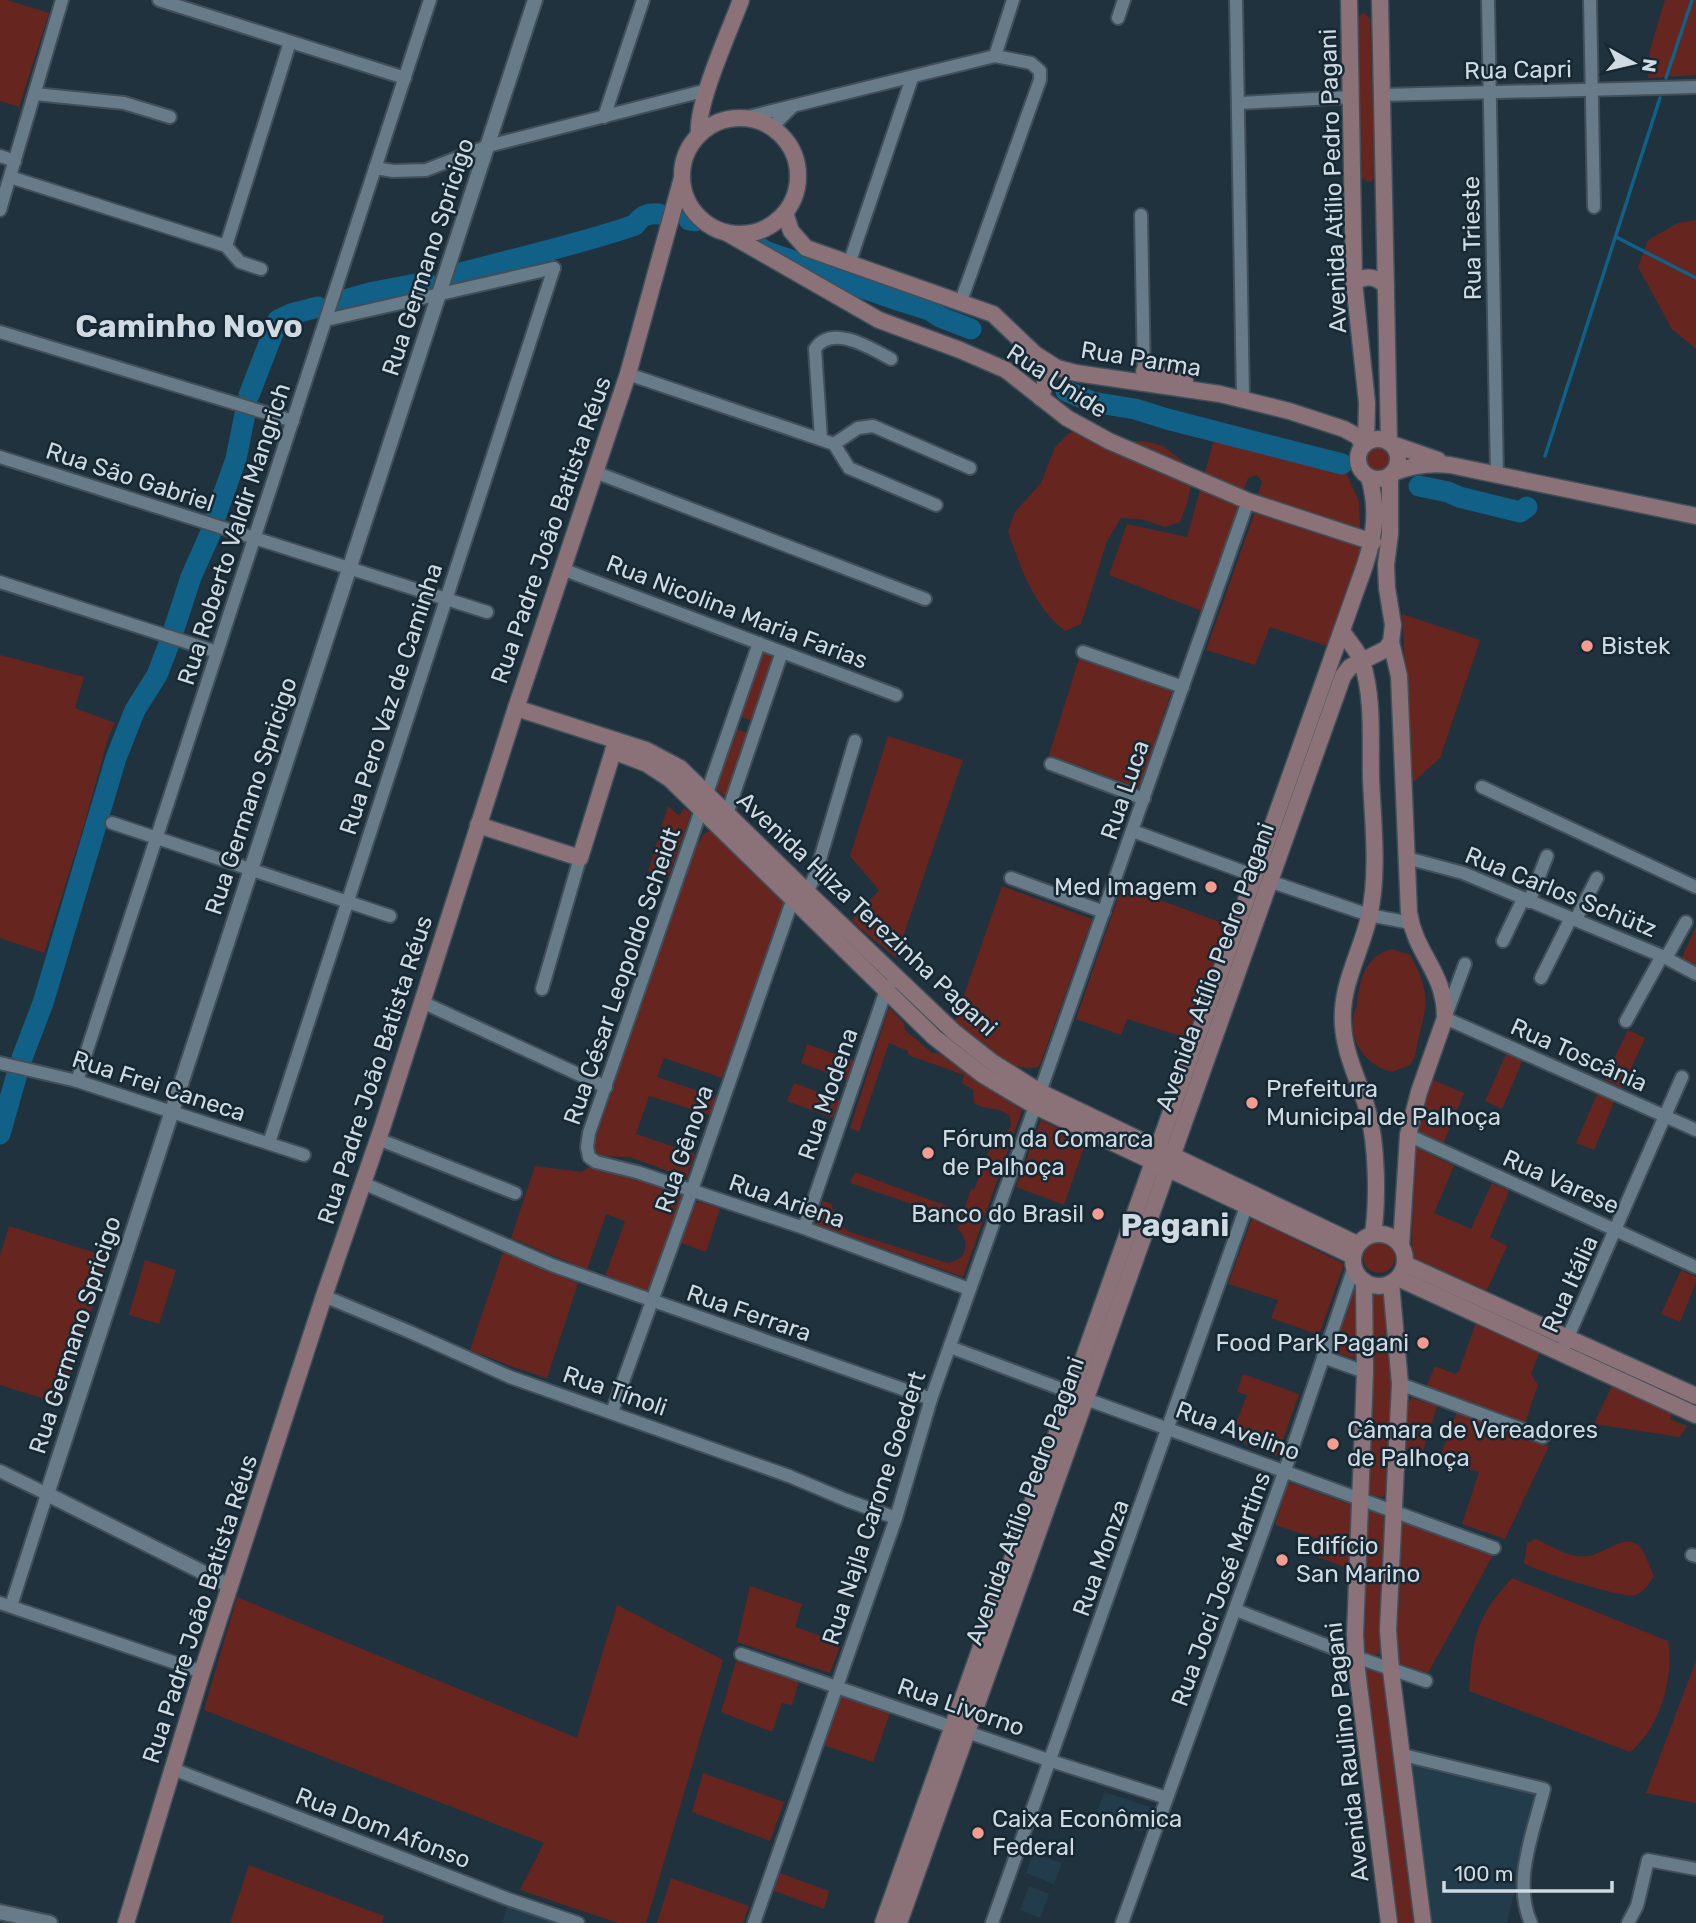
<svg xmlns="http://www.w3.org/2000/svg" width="1696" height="1923" font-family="Rubik,sans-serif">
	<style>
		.built { fill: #233c4b }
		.green { fill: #67251f }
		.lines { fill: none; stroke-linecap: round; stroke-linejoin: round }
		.stream { stroke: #116087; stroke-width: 3.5 }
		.river { stroke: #116087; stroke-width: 21 }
		.minor-casing { stroke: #404f59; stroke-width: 16 }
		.tertiary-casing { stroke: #404f59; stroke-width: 18 }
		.secondary-casing { stroke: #404f59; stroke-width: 19 }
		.minor { stroke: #677b88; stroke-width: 12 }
		.tertiary { stroke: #677b88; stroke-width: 14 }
		.secondary { stroke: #8b7278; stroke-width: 16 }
		.poi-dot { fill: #f59c91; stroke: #162833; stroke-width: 2.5 }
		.labels { text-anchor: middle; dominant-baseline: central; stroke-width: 5; stroke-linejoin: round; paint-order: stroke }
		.street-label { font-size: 24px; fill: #cfdae2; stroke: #162833 }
		.poi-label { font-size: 24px; fill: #cfdae2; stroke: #162833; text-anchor: start }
		.district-label { font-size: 32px; font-weight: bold; fill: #cfdae2; stroke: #162833 }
	</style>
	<rect width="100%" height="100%" fill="#20323d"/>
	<g class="built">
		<path d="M 1409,1762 L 1538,1793 L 1507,1923 L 1428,1923 Z"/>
		<path d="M 1104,1792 L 1150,1807 L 1142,1832 L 1096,1816 Z"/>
		<path d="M 1033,1853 L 1062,1863 L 1054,1884 L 1026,1873 Z"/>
		<path d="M 1029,1886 L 1049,1894 L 1040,1918 L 1020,1910 Z"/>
		<path d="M 507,1907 L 555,1923 L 502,1923 Z"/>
	</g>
	<g class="green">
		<path d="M 0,0 L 7,0 L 49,13 L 19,107 L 0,101 Z"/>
		<path d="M 1665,0 L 1696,0 L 1696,75 L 1648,78 L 1650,50 Z"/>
		<path d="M 1364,13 L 1370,19 L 1375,176 L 1372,181 L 1367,182 L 1361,177 L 1360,137 L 1358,132 L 1357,17 Z"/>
		<path d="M 1696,220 L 1696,349 L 1672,329 L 1638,267 L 1648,240 L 1678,223 Z"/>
		<path d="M 1088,428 L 1125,441 L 1144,441 L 1163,446 L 1194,470 L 1187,504 L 1180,522 L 1165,527 L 1141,519 L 1121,518 L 1107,541 L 1081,624 L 1065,631 C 1034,607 1020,567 1008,531 L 1015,512 L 1041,483 L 1055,447 L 1069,433 Z"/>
		<path d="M 1214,440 L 1346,473 L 1359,501 L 1360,531 L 1258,495 L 1262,482 L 1257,475 L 1248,478 L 1202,611 L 1109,575 L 1127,524 L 1187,537 Z"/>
		<circle cx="1378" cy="460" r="14"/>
		<path d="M 1256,509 L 1364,549 L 1330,647 L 1270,627 L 1255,665 L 1206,650 Z"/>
		<path d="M 1402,614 L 1480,640 L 1440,758 L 1412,783 Z"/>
		<path d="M 760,649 L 776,655 L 754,721 L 738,716 Z"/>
		<path d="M 0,655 L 84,677 L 75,708 L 115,723 L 108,738 L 85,822 L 44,953 L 0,938 Z"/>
		<path d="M 1080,655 L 1172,690 L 1139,788 L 1049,755 Z"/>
		<path d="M 734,728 L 750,734 L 729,800 L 715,788 Z"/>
		<path d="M 888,736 L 963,760 L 896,958 L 851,921 L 879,890 L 850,856 Z"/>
		<path d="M 668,806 L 679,816 L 684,808 L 691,813 L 668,878 L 648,871 Z"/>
		<path d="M 711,831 L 717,832 L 785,902 L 722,1078 L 664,1058 L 657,1077 L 716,1097 L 710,1115 L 649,1096 L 636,1134 L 695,1154 L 687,1178 L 630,1157 L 600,1156 L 594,1149 L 594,1143 L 695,850 L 704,833 Z"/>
		<path d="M 1002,886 L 1092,919 L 1041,1062 L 1038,1067 C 1008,1074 977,1041 954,1024 Z"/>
		<path d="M 1122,886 L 1228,925 L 1187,1038 L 1127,1019 L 1121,1035 L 1076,1019 Z"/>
		<path d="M 1696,926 L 1696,970 L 1680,962 Z"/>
		<path d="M 1392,949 L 1410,955 C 1436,1001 1423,1009 1415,1056 L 1410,1065 L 1392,1072 C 1368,1066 1351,1045 1353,1020 C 1353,1014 1356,1009 1357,1004 C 1360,979 1365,956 1392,949 Z"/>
		<path d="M 889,1007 L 904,1023 L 905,1030 L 932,1053 L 938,1053 L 1022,1110 L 963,1277 L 814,1224 L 823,1201 L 832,1204 C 833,1219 838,1224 850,1232 L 947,1263 C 966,1261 972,1243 958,1229 L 959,1220 L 850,1183 L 855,1172 L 963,1212 L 971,1189 L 974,1190 L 996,1132 L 1006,1132 L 1011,1126 L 1010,1117 C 1001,1106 986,1111 974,1103 L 973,1090 L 962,1083 L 964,1075 L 908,1055 L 908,1051 L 889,1043 L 859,1132 L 850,1128 Z"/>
		<path d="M 1628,1030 L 1645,1038 L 1622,1088 L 1604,1079 Z"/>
		<path d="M 807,1044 L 854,1061 L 847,1080 L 801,1063 Z"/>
		<path d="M 1506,1054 L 1522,1061 L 1502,1109 L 1485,1101 Z"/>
		<path d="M 1433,1080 L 1464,1093 L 1443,1144 L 1413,1131 Z"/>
		<path d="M 794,1083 L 840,1100 L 833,1118 L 787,1101 Z"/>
		<path d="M 1597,1094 L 1614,1102 L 1594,1150 L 1576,1143 Z"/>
		<path d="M 1041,1120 L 1086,1142 L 1064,1205 L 1016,1187 Z"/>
		<path d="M 1413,1146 L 1454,1166 L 1434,1213 L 1471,1229 L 1492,1183 L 1509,1191 L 1490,1237 L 1507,1246 L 1486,1292 L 1412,1258 Z"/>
		<path d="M 535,1166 L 582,1172 L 589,1167 L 622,1172 L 683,1195 L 648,1291 L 608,1277 L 606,1274 L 625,1221 L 606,1214 L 587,1270 L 511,1238 Z"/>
		<path d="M 699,1202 L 720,1208 L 706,1252 L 681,1243 L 696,1203 Z"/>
		<path d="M 1252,1218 L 1344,1264 L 1319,1335 L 1271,1318 L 1278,1300 L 1228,1284 Z"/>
		<path d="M 9,1226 L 109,1257 L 61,1404 L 0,1385 L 0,1256 Z"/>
		<circle cx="1379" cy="1257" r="16"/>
		<path d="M 504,1249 L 544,1270 L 578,1283 L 547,1378 L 513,1367 L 470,1350 Z"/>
		<path d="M 145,1260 L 176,1270 L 159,1324 L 129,1315 Z"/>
		<path d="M 1681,1270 L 1696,1277 L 1696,1282 L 1680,1322 L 1661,1314 Z"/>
		<path d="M 1355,1289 L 1360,1295 L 1359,1355 L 1353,1358 L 1336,1353 L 1334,1349 Z"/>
		<path d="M 1380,1292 L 1385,1294 L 1393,1358 L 1387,1491 L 1383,1497 L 1372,1496 L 1368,1489 L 1372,1294 Z"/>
		<path d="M 1476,1322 L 1540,1351 L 1531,1374 L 1538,1385 L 1525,1423 L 1426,1387 L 1435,1366 L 1455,1374 L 1459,1371 Z"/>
		<path d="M 1243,1374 L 1299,1394 L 1277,1456 L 1230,1438 L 1247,1395 L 1237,1392 Z"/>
		<path d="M 1613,1383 L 1673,1410 L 1670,1419 L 1687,1426 L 1680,1437 L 1594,1424 Z"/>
		<path d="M 1412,1398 L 1437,1406 L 1422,1454 L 1406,1448 L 1408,1403 Z"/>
		<path d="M 1457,1412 L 1549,1446 L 1505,1539 L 1462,1524 L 1479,1472 L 1439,1459 Z"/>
		<path d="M 1288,1482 L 1349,1504 L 1352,1510 L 1351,1570 L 1316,1556 L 1321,1540 L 1275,1525 Z"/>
		<path d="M 1371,1509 L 1386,1513 L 1384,1649 L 1379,1654 L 1370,1656 L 1364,1653 L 1361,1644 L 1367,1514 Z"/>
		<path d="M 1398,1519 L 1494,1553 L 1428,1673 L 1393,1662 Z"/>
		<path d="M 1536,1539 C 1552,1546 1569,1559 1588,1556 C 1606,1554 1629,1528 1643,1551 C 1647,1559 1650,1568 1654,1576 C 1649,1584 1644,1592 1635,1595 C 1624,1599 1532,1570 1524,1563 L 1527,1543 Z"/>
		<path d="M 1512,1578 L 1668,1641 C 1674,1679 1660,1727 1630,1752 L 1469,1691 C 1473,1638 1475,1618 1512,1578 Z"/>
		<path d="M 750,1586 L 802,1604 L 795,1627 L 841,1643 L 830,1673 L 737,1642 Z"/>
		<path d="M 237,1597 L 577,1738 L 617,1605 L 723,1660 L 646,1923 L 618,1923 L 520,1890 L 544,1843 L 204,1710 Z"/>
		<path d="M 736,1661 L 799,1681 L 792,1705 L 782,1703 L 772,1732 L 721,1712 Z"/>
		<path d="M 1696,1661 L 1696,1803 L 1646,1793 Z"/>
		<path d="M 1364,1668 L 1380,1672 L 1385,1680 L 1418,1923 L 1397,1923 Z"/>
		<path d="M 842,1695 L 890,1713 L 873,1762 L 823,1745 Z"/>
		<path d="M 703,1773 L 784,1802 L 770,1841 L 692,1812 Z"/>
		<path d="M 249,1865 L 384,1916 L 382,1923 L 230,1923 Z"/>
		<path d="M 780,1873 L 829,1891 L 824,1909 L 774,1891 Z"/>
		<path d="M 671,1878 L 749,1906 L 743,1923 L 657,1923 Z"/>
	</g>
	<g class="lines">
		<g class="stream">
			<path d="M 1666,78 L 1692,0"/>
			<path d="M 1616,237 L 1696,278"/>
			<path d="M 1545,456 L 1660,98"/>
		</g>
		<g class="river">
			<path d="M 689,220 L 695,221"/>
			<path d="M 759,247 C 769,255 782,256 794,261 C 839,280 883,296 929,310 L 940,317 L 971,329"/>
			<path d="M 457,274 C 517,258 577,245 635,225 C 642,215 648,213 659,214"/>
			<path d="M 341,301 L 369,293 L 426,282"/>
			<path d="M 1066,391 L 1092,402 L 1135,409 L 1167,419 L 1342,464"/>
			<path d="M 249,395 L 278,320 L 291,314 L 318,307"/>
			<path d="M 1419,486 L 1448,492 L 1459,497 L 1520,512 L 1527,507"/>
			<path d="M 216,515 L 236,459 L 245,414"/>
			<path d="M 174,629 L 191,577 L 211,532"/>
			<path d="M 22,1058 L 43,1003 L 116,758 L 135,710 L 157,675 L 169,644"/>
			<path d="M 0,1134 L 17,1074"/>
		</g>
		<g class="minor-casing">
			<g id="minor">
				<path d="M 159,0 L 405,78"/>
				<path d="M 1236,0 L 1243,399"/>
				<path d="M 1488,0 L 1497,475"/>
				<path d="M 1590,0 L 1594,207"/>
				<path d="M 1118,18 L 1124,0"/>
				<path d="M 35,94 L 124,103 L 170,117"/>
				<path d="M 1382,95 L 1696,87"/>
				<path d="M 1240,103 L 1351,97"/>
				<path d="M 604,117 L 643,0"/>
				<path d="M 744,118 L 995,56 L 1013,0"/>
				<path d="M 772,127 L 793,106"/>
				<path d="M 0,156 L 15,161"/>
				<path d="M 375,168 L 393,171 L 426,170 L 488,146 L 707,90"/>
				<path d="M 10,177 L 226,246 L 290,42"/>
				<path d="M 0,210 L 62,0"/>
				<path d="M 1141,215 L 1144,377"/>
				<path d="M 226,246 L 240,262 L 261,269"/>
				<path d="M 849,264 L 912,78"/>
				<path d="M 961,301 L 1040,80 L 1040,71 L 1031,63 L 995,56"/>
				<path d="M 326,320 L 554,268"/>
				<path d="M 0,332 L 293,421"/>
				<path d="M 628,374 L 834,444 L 849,468 L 936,505"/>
				<path d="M 821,439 L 815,349 C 832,323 872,349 891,359"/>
				<path d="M 834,444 L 858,428 L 873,426 L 970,468"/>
				<path d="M 0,457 L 487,612"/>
				<path d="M 595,472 L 925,599"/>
				<path d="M 562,569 L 896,695"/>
				<path d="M 0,582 L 217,652"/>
				<path d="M 759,643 L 589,1133 L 587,1147 L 589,1157 L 596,1162 L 637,1172 L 804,1228 L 969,1289"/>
				<path d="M 1083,652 L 1183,687"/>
				<path d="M 1051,764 L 1144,799"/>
				<path d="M 1482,787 L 1696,887"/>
				<path d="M 727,814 L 782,652"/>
				<path d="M 112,823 L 390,916"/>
				<path d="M 1133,831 L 1255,876"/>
				<path d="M 1407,858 L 1463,873 L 1662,956 L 1696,974"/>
				<path d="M 1011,878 L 1104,912"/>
				<path d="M 1269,881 L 1369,915 L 1411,923"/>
				<path d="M 1529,902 L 1547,856"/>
				<path d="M 1576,919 L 1597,878"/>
				<path d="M 1503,941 L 1523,899"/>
				<path d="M 1666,958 L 1686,922"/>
				<path d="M 1465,964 L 1445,1018 L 1696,1130"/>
				<path d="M 1541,978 L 1571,918"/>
				<path d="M 542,989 L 580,858"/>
				<path d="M 422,1002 L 606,1087"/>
				<path d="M 1626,1021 L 1662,956"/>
				<path d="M 0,1063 L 77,1081 L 304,1155"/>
				<path d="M 77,1081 L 430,0"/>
				<path d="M 1040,1092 L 1248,501"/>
				<path d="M 1408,1135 L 1696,1267"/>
				<path d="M 378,1139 L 515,1193"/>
				<path d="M 269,1143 L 554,268"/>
				<path d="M 363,1183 L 552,1265 L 931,1399"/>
				<path d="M 804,1228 L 886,990 L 890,985"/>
				<path d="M 324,1296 L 410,1332 L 510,1377 L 789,1476 L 846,1500 L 896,1518"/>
				<path d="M 1564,1346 L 1682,1077"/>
				<path d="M 950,1347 L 1072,1393"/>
				<path d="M 1323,1357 L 1365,1372"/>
				<path d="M 1400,1384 L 1543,1437"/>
				<path d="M 1086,1399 L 1494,1548"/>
				<path d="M 612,1412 L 692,1190 L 790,907 L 807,892 L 815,876 L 855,741"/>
				<path d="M 0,1471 L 47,1494 L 11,1606"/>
				<path d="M 1692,1555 L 1696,1556"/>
				<path d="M 0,1603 L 202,1672"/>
				<path d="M 1236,1610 L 1356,1657 L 1426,1681"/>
				<path d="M 741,1654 L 1051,1761 L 1167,1798"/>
				<path d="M 1403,1755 L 1544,1789 C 1534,1831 1512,1881 1531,1923"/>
				<path d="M 173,1769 L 508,1899 L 578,1923"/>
				<path d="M 754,1923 L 896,1518 L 931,1399 L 1035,1106"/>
				<path d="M 992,1923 L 1246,1207"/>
				<path d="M 1122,1923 L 1285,1470 L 1354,1267"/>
				<path d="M 1628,1923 L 1637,1906 L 1648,1860 L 1696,1869"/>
			</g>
		</g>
		<g class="tertiary-casing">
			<g id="tertiary">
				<path d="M 230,1586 L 47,1494 L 535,0"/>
				<path d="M 0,1912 L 50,1923"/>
			</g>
		</g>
		<g class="secondary-casing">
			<g id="secondary">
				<path d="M 1349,0 L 1354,282 L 1367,403 L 1366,443"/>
				<path d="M 1380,0 L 1389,442"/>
				<circle cx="740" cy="176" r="58"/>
				<path d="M 699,135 C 696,103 729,33 741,0"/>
				<path d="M 785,213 L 791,231 L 806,248 L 993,314 L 1035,354 L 1057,368 L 1076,373 L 1220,394 L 1289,411 L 1344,429 L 1357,436 L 1364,445"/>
				<path d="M 727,233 L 879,320 L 960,350 L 1006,370 L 1067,418 L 1109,441 L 1248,501 L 1373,542"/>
				<path d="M 1354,282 C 1367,275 1376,276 1386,286"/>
				<path d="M 1144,371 L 1185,381"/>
				<path d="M 1041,398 L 1047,376 L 1057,368"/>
				<circle cx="1378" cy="459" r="20"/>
				<path d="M 1392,444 L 1438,460"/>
				<path d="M 1393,473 C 1412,465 1430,463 1450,465 L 1696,516"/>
				<path d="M 1342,631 C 1348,641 1359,652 1362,662 C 1374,699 1370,741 1371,779 C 1373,824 1379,873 1369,917 C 1360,955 1340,986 1343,1025 C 1345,1057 1360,1082 1368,1112 C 1377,1145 1378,1200 1373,1234"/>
				<path d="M 1391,642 L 1399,676 L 1409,913 C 1416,956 1445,971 1445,1018 L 1419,1092 L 1408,1135 L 1401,1246"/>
				<path d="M 516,708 L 646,750 L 680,768 L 807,892 L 954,1032 L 992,1062 L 1040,1092 L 1357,1244"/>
				<path d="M 613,751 L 647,764 L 670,779 L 934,1037 L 983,1075 L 1035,1106 L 1353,1256"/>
				<path d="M 478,825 L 580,858 L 616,742"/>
				<circle cx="1379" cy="1260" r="26"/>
				<path d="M 1405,1264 L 1696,1396"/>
				<path d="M 1398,1278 L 1696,1415"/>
				<path d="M 1364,1281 L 1365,1372 L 1355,1635 L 1357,1670 L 1389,1923"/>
				<path d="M 1391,1283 L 1400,1384 L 1388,1630 L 1391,1670 L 1423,1923"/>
				<path d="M 126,1923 L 202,1672 L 324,1296 L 383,1125 L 516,708 L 628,374 L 682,178"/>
				<path d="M 883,1923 L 1365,565 C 1375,534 1378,509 1369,477"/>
				<path d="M 899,1923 L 1343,676 L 1350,667 L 1386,649 L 1391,642 L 1393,625 L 1387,588 L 1386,565 L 1390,534 L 1390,476"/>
			</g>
		</g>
		<use href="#minor" class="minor"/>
		<use href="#tertiary" class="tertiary"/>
		<use href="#secondary" class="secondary"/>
	</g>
	<g class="poi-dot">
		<circle cx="1587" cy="646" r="7"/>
		<circle cx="1211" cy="887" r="7"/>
		<circle cx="1252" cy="1103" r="7"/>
		<circle cx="928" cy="1153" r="7"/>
		<circle cx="1098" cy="1214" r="7"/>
		<circle cx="1423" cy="1343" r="7"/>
		<circle cx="1333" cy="1444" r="7"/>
		<circle cx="1282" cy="1560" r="7"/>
		<circle cx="978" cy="1833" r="7"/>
	</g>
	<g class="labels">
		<g class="street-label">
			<text transform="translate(1518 70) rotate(-1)">Rua Capri</text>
			<text transform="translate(1333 181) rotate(-92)">Avenida Atílio Pedro Pagani</text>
			<text transform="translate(1472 238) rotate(-91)">Rua Trieste</text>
			<text transform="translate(428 257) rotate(-72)">Rua Germano Spricigo</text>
			<text transform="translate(1141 359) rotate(9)">Rua Parma</text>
			<text transform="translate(1057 381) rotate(33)">Rua Unide</text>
			<text transform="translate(130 477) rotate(18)">Rua São Gabriel</text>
			<text transform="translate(551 530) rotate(-71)">Rua Padre João Batista Réus</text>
			<text transform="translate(234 534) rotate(-72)">Rua Roberto Valdir Mangrich</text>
			<text transform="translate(737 612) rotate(21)">Rua Nicolina Maria Farias</text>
			<text transform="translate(391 699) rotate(-72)">Rua Pero Vaz de Caminha</text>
			<text transform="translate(1125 790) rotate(-71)">Rua Luca</text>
			<text transform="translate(251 796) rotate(-72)">Rua Germano Spricigo</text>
			<text transform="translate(1561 892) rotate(22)">Rua Carlos Schütz</text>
			<text transform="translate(867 914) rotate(43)">Avenida Hilza Terezinha Pagani</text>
			<text transform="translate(1215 967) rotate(-70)">Avenida Atílio Pedro Pagani</text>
			<text transform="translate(622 976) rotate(-71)">Rua César Leopoldo Scheidt</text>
			<text transform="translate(1579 1055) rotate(24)">Rua Toscânia</text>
			<text transform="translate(375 1070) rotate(-72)">Rua Padre João Batista Réus</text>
			<text transform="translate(159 1086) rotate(18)">Rua Frei Caneca</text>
			<text transform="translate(828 1094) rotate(-71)">Rua Modena</text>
			<text transform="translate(684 1149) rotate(-71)">Rua Gênova</text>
			<text transform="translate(1561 1182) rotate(24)">Rua Varese</text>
			<text transform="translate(787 1201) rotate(19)">Rua Ariena</text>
			<text transform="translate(1570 1284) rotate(-66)">Rua Itália</text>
			<text transform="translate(749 1313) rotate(19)">Rua Ferrara</text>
			<text transform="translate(75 1335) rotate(-72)">Rua Germano Spricigo</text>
			<text transform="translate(615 1391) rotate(19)">Rua Tínoli</text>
			<text transform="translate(1238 1431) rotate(20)">Rua Avelino</text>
			<text transform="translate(1025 1501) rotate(-70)">Avenida Atílio Pedro Pagani</text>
			<text transform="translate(874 1508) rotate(-72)">Rua Najla Carone Goedert</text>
			<text transform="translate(1101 1558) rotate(-70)">Rua Monza</text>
			<text transform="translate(1221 1589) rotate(-70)">Rua Joci José Martins</text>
			<text transform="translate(200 1609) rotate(-72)">Rua Padre João Batista Réus</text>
			<text transform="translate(961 1707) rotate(19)">Rua Livorno</text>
			<text transform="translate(1347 1752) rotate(-96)">Avenida Raulino Pagani</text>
			<text transform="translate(383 1828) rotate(21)">Rua Dom Afonso</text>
		</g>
		<g class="poi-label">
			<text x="1601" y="646">Bistek</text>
			<text x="1197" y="887" text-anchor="end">Med Imagem</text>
			<text x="1266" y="1089">Prefeitura<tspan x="1266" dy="28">Municipal de Palhoça</tspan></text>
			<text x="942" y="1139">Fórum da Comarca<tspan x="942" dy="28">de Palhoça</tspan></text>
			<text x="1084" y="1214" text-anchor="end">Banco do Brasil</text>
			<text x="1409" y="1343" text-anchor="end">Food Park Pagani</text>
			<text x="1347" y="1430">Câmara de Vereadores<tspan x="1347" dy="28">de Palhoça</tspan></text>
			<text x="1296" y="1546">Edifício<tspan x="1296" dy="28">San Marino</tspan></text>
			<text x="992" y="1819">Caixa Econômica<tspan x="992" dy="28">Federal</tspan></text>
		</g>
		<g class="district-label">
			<text x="189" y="326">Caminho Novo</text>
			<text x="1175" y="1225">Pagani</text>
		</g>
	</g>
	<g transform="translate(1633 63) rotate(98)" stroke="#162833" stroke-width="5" paint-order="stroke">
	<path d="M0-5L12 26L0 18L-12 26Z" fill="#cfdae2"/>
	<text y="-10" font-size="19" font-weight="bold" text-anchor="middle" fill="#cfdae2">N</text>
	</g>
	<path d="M1444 1881v10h168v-10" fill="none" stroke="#cfdae2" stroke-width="3.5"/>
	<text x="1454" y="1881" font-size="21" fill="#cfdae2" stroke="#162833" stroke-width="5" paint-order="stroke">100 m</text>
</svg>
